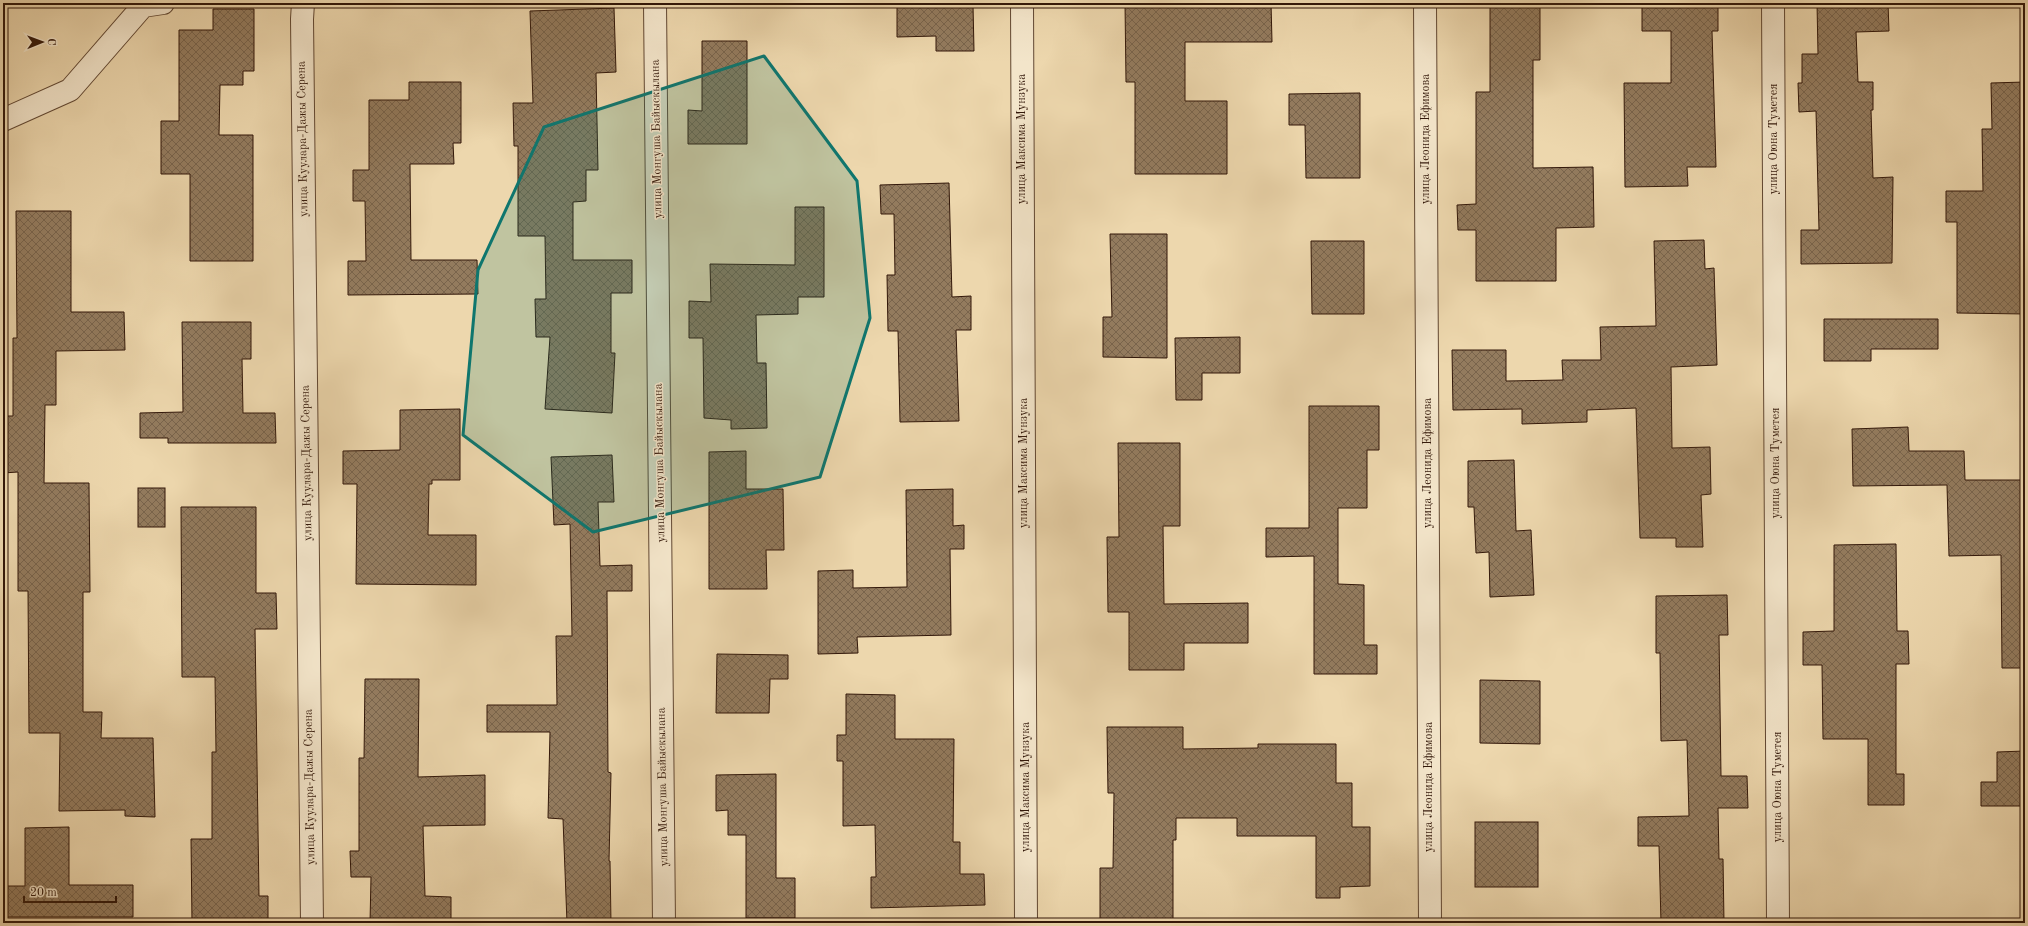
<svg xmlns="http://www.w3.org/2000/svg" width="2028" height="926" font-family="'Old Standard TT',serif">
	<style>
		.building { fill: url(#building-cross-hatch); stroke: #321709 }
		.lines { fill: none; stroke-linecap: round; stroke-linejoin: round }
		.street-casing { stroke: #614732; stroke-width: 24 }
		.street { stroke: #f3e5ca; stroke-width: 22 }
		.marked { fill: #0f766e; fill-opacity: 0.2; stroke: #0f766e; stroke-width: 3; stroke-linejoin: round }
		.labels { text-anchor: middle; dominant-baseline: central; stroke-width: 3; stroke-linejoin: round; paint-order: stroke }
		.street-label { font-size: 12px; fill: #321709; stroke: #f3e5ca }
	</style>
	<defs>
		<pattern id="building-cross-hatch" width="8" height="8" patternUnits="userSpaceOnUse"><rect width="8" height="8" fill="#937b5e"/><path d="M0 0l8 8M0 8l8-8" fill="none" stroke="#79644c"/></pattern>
	</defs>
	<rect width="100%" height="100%" fill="#edd7ad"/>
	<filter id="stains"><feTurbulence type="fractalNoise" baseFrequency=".005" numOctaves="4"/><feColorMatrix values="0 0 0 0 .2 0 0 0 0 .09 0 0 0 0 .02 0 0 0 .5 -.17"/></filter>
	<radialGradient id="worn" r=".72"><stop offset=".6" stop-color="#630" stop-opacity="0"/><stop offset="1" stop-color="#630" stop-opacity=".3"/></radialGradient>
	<g class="building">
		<path d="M 1125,3 L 1271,3 L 1272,42 L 1185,42 L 1185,101 L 1227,101 L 1227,174 L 1135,174 L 1135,82 L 1126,82 Z"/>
		<path d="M 1490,3 L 1540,3 L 1540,60 L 1533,60 L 1533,168 L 1593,167 L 1594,227 L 1556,228 L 1556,281 L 1476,281 L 1476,230 L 1458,230 L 1457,205 L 1476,204 L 1476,92 L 1490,92 Z"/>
		<path d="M 1642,3 L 1718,3 L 1718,31 L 1712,31 L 1716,167 L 1687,167 L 1688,186 L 1625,187 L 1624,83 L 1671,83 L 1671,31 L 1642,31 Z"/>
		<path d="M 1817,3 L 1888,3 L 1889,31 L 1856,32 L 1858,82 L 1873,82 L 1873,110 L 1871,110 L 1873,178 L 1893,177 L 1892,263 L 1801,264 L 1801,230 L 1819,230 L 1816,111 L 1799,112 L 1798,83 L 1802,83 L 1802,54 L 1818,54 Z"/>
		<path d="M 897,5 L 973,5 L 974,51 L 936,51 L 936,36 L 897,37 Z"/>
		<path d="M 614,8 L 616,72 L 596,73 L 598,170 L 586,170 L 586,201 L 573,202 L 573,260 L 632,260 L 632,293 L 611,293 L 611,353 L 615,353 L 612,413 L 545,409 L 550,337 L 536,337 L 535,299 L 546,299 L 545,236 L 518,236 L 518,146 L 514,146 L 513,103 L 533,103 L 530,11 Z"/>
		<path d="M 213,9 L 254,9 L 254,71 L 243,71 L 243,85 L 220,85 L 219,135 L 253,135 L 253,261 L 190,261 L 190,174 L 161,174 L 161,121 L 179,121 L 179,30 L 213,30 Z"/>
		<path d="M 702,41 L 747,41 L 747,144 L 688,144 L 688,110 L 702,111 Z"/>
		<path d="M 409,82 L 461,82 L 461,143 L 453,143 L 454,164 L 410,164 L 411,260 L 477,260 L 478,294 L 348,295 L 348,261 L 366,261 L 365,201 L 353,201 L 353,170 L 369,170 L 369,100 L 409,100 Z"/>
		<path d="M 2025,82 L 2025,314 L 1957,313 L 1957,222 L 1946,222 L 1946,191 L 1983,191 L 1982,129 L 1992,129 L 1991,83 Z"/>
		<path d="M 1360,93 L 1360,178 L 1306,178 L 1305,125 L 1289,125 L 1289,94 Z"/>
		<path d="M 949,183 L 952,297 L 971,296 L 971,330 L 956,330 L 959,421 L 900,422 L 898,331 L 888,331 L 887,275 L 895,275 L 894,214 L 881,214 L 880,185 Z"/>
		<path d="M 795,207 L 824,207 L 824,297 L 798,297 L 798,314 L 756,315 L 757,363 L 766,363 L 767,428 L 731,429 L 731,420 L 704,418 L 703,338 L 689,338 L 689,301 L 711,302 L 710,264 L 795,265 Z"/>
		<path d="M 16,211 L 71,211 L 71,312 L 124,312 L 125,350 L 56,351 L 56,405 L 45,405 L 44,483 L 89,483 L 90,592 L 83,592 L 83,712 L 102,712 L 101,738 L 153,738 L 155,817 L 125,816 L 125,810 L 59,811 L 60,733 L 29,733 L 28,591 L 18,591 L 18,472 L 3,473 L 3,416 L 13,416 L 13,338 L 17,338 Z"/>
		<path d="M 1110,234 L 1167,234 L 1167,358 L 1103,357 L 1103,317 L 1112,317 Z"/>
		<path d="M 1704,240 L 1705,269 L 1714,268 L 1717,365 L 1671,367 L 1672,448 L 1710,447 L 1711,494 L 1701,495 L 1703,547 L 1676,547 L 1676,538 L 1640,538 L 1636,408 L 1587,410 L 1587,422 L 1522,424 L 1522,409 L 1453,410 L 1452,350 L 1506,350 L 1506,381 L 1563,380 L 1562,360 L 1601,360 L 1600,327 L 1656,326 L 1654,241 Z"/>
		<path d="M 1311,241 L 1364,241 L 1364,314 L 1312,314 Z"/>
		<path d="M 1824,319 L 1938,319 L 1938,349 L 1871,349 L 1871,361 L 1824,361 Z"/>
		<path d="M 182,322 L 251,322 L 251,359 L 242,359 L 243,413 L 275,413 L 276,443 L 168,443 L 168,438 L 140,438 L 140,413 L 183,412 Z"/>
		<path d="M 1240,337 L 1240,373 L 1202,373 L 1202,400 L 1176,400 L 1175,338 Z"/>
		<path d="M 1309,406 L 1379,406 L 1379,450 L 1367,450 L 1367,508 L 1338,508 L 1338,584 L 1364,585 L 1364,645 L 1377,645 L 1377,674 L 1314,674 L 1314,556 L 1266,557 L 1266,528 L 1309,528 Z"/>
		<path d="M 460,409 L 460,480 L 432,480 L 432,484 L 429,484 L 428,535 L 476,535 L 476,585 L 356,584 L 357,484 L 343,484 L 343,451 L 400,450 L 400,410 Z"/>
		<path d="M 1908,427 L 1909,451 L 1964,451 L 1965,480 L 2025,480 L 2025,668 L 2002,668 L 2001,555 L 1949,556 L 1947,485 L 1853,486 L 1852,429 Z"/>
		<path d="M 1118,443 L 1180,443 L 1180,526 L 1163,526 L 1164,604 L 1248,603 L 1248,643 L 1184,643 L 1184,670 L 1129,670 L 1129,612 L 1108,612 L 1107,537 L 1119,537 Z"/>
		<path d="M 746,451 L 746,489 L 783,489 L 784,550 L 766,550 L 767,589 L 709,589 L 709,452 Z"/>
		<path d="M 612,455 L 614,502 L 598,502 L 600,566 L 632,565 L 632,591 L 607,591 L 608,772 L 611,773 L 609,861 L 610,861 L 611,923 L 567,923 L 563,819 L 548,818 L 550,732 L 487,732 L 487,705 L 557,705 L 556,636 L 572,636 L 570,524 L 554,525 L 551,457 Z"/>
		<path d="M 1514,460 L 1516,531 L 1531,530 L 1534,595 L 1490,597 L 1489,552 L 1476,553 L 1474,507 L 1468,507 L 1468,461 Z"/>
		<rect x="138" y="488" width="27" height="39"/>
		<path d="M 953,489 L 953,526 L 964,525 L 964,549 L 950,549 L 951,635 L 857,637 L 858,653 L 818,654 L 818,571 L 853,570 L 853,588 L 907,587 L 906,490 Z"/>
		<path d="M 181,507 L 256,507 L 256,593 L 276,593 L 277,629 L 255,629 L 259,896 L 268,896 L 268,923 L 192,923 L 191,839 L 212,839 L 212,752 L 216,752 L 215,677 L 182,677 Z"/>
		<path d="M 1896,544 L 1897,631 L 1908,631 L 1909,664 L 1896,664 L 1896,774 L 1904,774 L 1904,805 L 1868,805 L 1868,739 L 1823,739 L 1822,665 L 1803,665 L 1803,632 L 1834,631 L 1834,545 Z"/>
		<path d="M 1727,595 L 1728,635 L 1719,635 L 1721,776 L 1747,776 L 1748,808 L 1718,808 L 1719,859 L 1723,859 L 1724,923 L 1661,923 L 1659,846 L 1638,846 L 1638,817 L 1689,816 L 1687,740 L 1661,741 L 1660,653 L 1656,653 L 1656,596 Z"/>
		<path d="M 717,654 L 788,655 L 788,679 L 770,679 L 769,713 L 716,713 Z"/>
		<path d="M 365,679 L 419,679 L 418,777 L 485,775 L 485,825 L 423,826 L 425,896 L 451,897 L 451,923 L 370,923 L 371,877 L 351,877 L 350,851 L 359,851 L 359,758 L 364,758 Z"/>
		<path d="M 1480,680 L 1540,681 L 1540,744 L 1480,743 Z"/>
		<path d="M 846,694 L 895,695 L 895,739 L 954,739 L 953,842 L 960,842 L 960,874 L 984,874 L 985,905 L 871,908 L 871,877 L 876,877 L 875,825 L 843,826 L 843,761 L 837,761 L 837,735 L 846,735 Z"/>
		<path d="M 1107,727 L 1183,727 L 1183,749 L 1258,748 L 1258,744 L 1336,744 L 1336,783 L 1352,783 L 1352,827 L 1370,827 L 1370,886 L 1340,887 L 1340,898 L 1316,898 L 1316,836 L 1237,836 L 1237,818 L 1176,818 L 1176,840 L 1173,840 L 1173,923 L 1100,923 L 1100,868 L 1113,868 L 1114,793 L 1108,793 Z"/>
		<path d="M 2025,751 L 2025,806 L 1981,806 L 1981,782 L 1997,782 L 1997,752 Z"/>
		<path d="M 776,774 L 776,878 L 795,878 L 795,918 L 746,918 L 746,835 L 728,835 L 728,810 L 716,811 L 716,775 Z"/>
		<rect x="1475" y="822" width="63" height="65"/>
		<path d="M 69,827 L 69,885 L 133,885 L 133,917 L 3,917 L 3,886 L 25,886 L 25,828 Z"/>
	</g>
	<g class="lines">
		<g class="street-casing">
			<g id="street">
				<path d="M 303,3 L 302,19 L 312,923"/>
				<path d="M 655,3 L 664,923"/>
				<path d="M 1022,3 L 1026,923"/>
				<path d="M 1425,3 L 1430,923"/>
				<path d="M 1773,3 L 1778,923"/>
				<path d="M 3,120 L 70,90 L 143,6 L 163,3"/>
			</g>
		</g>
		<use href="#street" class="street"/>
	</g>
	<path class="marked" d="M 764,56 L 857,181 L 870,318 L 820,477 L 593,532 L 463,435 L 478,270 L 544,127 Z"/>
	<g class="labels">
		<g class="street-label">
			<text transform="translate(303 139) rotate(-91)">улица Куулара-Дажы Серена</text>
			<text transform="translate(657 139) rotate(-91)">улица Монгуша Байыскылана</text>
			<text transform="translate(1022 139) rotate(-90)">улица Максима Мунзука</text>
			<text transform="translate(1426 139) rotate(-90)">улица Леонида Ефимова</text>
			<text transform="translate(1774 139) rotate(-90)">улица Оюна Туметея</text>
			<text transform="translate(307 463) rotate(-91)">улица Куулара-Дажы Серена</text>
			<text transform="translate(660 463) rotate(-91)">улица Монгуша Байыскылана</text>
			<text transform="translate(1024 463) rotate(-90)">улица Максима Мунзука</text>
			<text transform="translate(1428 463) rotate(-90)">улица Леонида Ефимова</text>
			<text transform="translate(1776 463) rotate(-90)">улица Оюна Туметея</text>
			<text transform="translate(310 787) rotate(-91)">улица Куулара-Дажы Серена</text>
			<text transform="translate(663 787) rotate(-91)">улица Монгуша Байыскылана</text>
			<text transform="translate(1026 787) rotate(-90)">улица Максима Мунзука</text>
			<text transform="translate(1429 787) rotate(-90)">улица Леонида Ефимова</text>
			<text transform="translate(1778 787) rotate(-90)">улица Оюна Туметея</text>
		</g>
	</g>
	<rect width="2028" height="926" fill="none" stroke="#edd7ad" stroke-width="16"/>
	<rect x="4" y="4" width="2020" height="918" fill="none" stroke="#321709" stroke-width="2"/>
	<rect x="8" y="8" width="2012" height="910" fill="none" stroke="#321709"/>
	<g transform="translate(42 42) rotate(89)" stroke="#f3e5ca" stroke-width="3" paint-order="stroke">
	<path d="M0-3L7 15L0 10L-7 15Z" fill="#321709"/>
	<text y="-6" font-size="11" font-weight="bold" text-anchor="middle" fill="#321709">С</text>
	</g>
	<path d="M24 896v6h92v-6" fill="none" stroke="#321709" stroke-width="2"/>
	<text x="30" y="896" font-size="12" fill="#321709" stroke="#f3e5ca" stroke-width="3" paint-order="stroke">20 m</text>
	<rect width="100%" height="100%" filter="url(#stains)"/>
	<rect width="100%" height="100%" fill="url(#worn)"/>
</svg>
